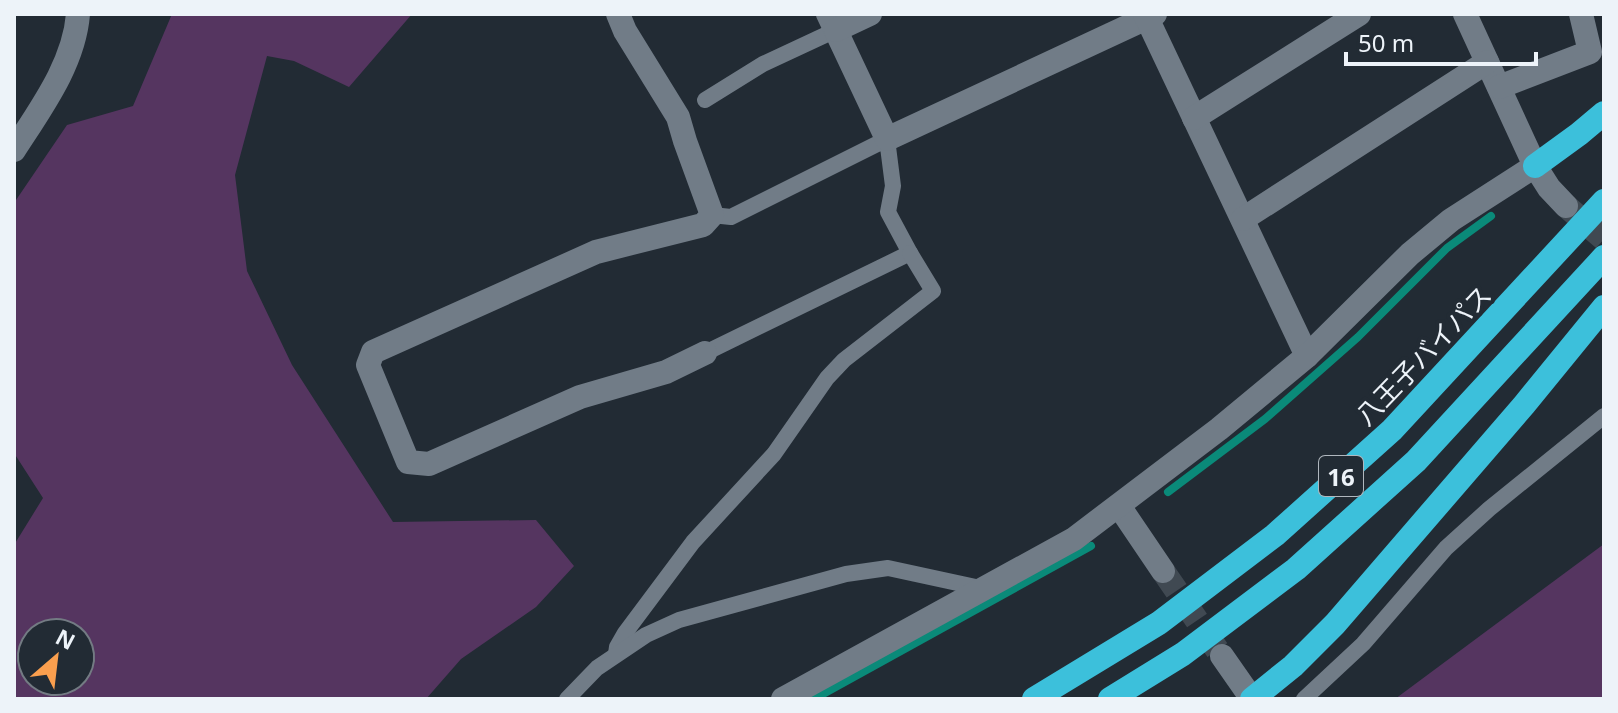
<svg xmlns="http://www.w3.org/2000/svg" width="1618" height="713" font-family="'Noto Sans','Noto Sans JP',sans-serif">
	<style>
		.green { fill: #553560; fill-rule: evenodd }
		.lines { fill: none; stroke-linecap: round; stroke-linejoin: round }
		.stream { stroke: #0a8a79; stroke-width: 8 }
		.street-tunnel { stroke: #404952; stroke-width: 24; stroke-dasharray: 24 12; stroke-linecap: butt }
		.lane { stroke: #717c87; stroke-width: 16 }
		.street { stroke: #717c87; stroke-width: 24 }
		.highway { stroke: #3cc0db; stroke-width: 24 }
		.labels { text-anchor: middle; dominant-baseline: central; stroke-width: 8; stroke-linejoin: round; paint-order: stroke }
		.shield { fill: #222b34; stroke: #b0b7be; stroke-width: 2 }
		.shield-label { font-size: 24px; font-weight: bold; fill: #edf3f9 }
		.street-label { font-size: 26px; fill: #edf3f9; stroke: #222b34 }
	</style>
	<rect width="100%" height="100%" fill="#222b34"/>
	<g class="green">
		<path d="M 172,14 L 412,14 L 349,87 L 294,61 L 267,56 L 235,175 L 247,271 L 292,365 L 393,522 L 536,520 L 574,566 L 536,607 L 461,659 L 426,699 L 14,699 L 14,545 L 43,498 L 14,453 L 14,203 L 67,125 L 133,106 ZM 32,633 L 80,633 L 80,681 L 32,681 Z"/>
		<path d="M 1604,544 L 1604,699 L 1395,699 Z"/>
	</g>
	<g class="lines">
		<g class="stream">
			<path d="M 1168,492 L 1265,419 L 1358,337 L 1447,248 L 1491,216"/>
			<path d="M 814,699 L 1091,546"/>
		</g>
		<g class="street-tunnel">
			<path d="M 1566,206 L 1604,239"/>
			<path d="M 1163,571 L 1218,651"/>
		</g>
		<g class="lane">
			<path d="M 705,100 L 763,64 L 836,30"/>
			<path d="M 705,353 L 910,253 L 888,212 L 893,186 L 887,139 L 731,217 L 712,215"/>
			<path d="M 616,654 L 617,647 L 625,633 L 693,542 L 774,454 L 827,378 L 844,360 L 933,291 L 910,253"/>
			<path d="M 567,699 L 597,668 L 646,635 L 679,620 L 846,574 L 888,568 L 985,589"/>
			<path d="M 1304,699 L 1363,644 L 1446,548 L 1489,509 L 1604,416"/>
		</g>
		<g class="street">
			<path d="M 618,14 L 625,31 L 678,117 L 685,141 L 712,215 L 703,225 L 596,252 L 373,352 L 368,365 L 408,462 L 429,464 L 580,397 L 666,372 L 705,353"/>
			<path d="M 828,14 L 887,139 L 1155,14"/>
			<path d="M 1145,14 L 1307,356"/>
			<path d="M 1465,14 L 1535,166 L 1549,188 L 1566,206"/>
			<path d="M 836,30 L 870,14"/>
			<path d="M 1499,87 L 1590,52 L 1581,14"/>
			<path d="M 1194,118 L 1359,14"/>
			<path d="M 14,150 C 41,108 74,64 78,14"/>
			<path d="M 1243,219 L 1487,62"/>
			<path d="M 1119,506 L 1163,571"/>
			<path d="M 1222,656 L 1252,699"/>
			<path d="M 783,699 L 1074,539 L 1219,429 L 1307,356 L 1410,254 L 1451,220 L 1535,166"/>
		</g>
		<g class="highway">
			<path d="M 1535,166 L 1579,134 L 1604,113"/>
			<path d="M 1034,699 L 1159,623 L 1275,535 L 1392,430 L 1604,201"/>
			<path d="M 1110,699 L 1183,654 L 1296,569 L 1416,461 L 1604,257"/>
			<path d="M 1252,699 L 1293,666 L 1335,624 L 1524,405 L 1604,307"/>
		</g>
	</g>
	<g class="labels">
		<rect class="shield" x="1319" y="456" width="44" height="40" rx="6"/>
		<g class="shield-label">
			<text x="1341" y="476">16</text>
		</g>
		<g class="street-label">
			<text transform="translate(1423 355) rotate(-46)">八王子バイパス</text>
		</g>
	</g>
	<rect width="1618" height="713" fill="none" stroke="#edf3f9" stroke-width="32"/>
	<g transform="translate(56 657) rotate(28)"><circle r="38" fill="#222b34" stroke="#737b83" stroke-width="2"/>
	<path d="M0-6L14 30L0 20L-14 30Z" fill="#fa9f4e"/>
	<text y="-12" font-size="22" font-weight="bold" text-anchor="middle" fill="#edf3f9">N</text>
	</g>
	<path d="M1346 52v12h190v-12" fill="none" stroke="#edf3f9" stroke-width="4"/>
	<text x="1358" y="52" font-size="24" fill="#edf3f9" stroke="#222b34" stroke-width="6" paint-order="stroke">50 m</text>
</svg>
